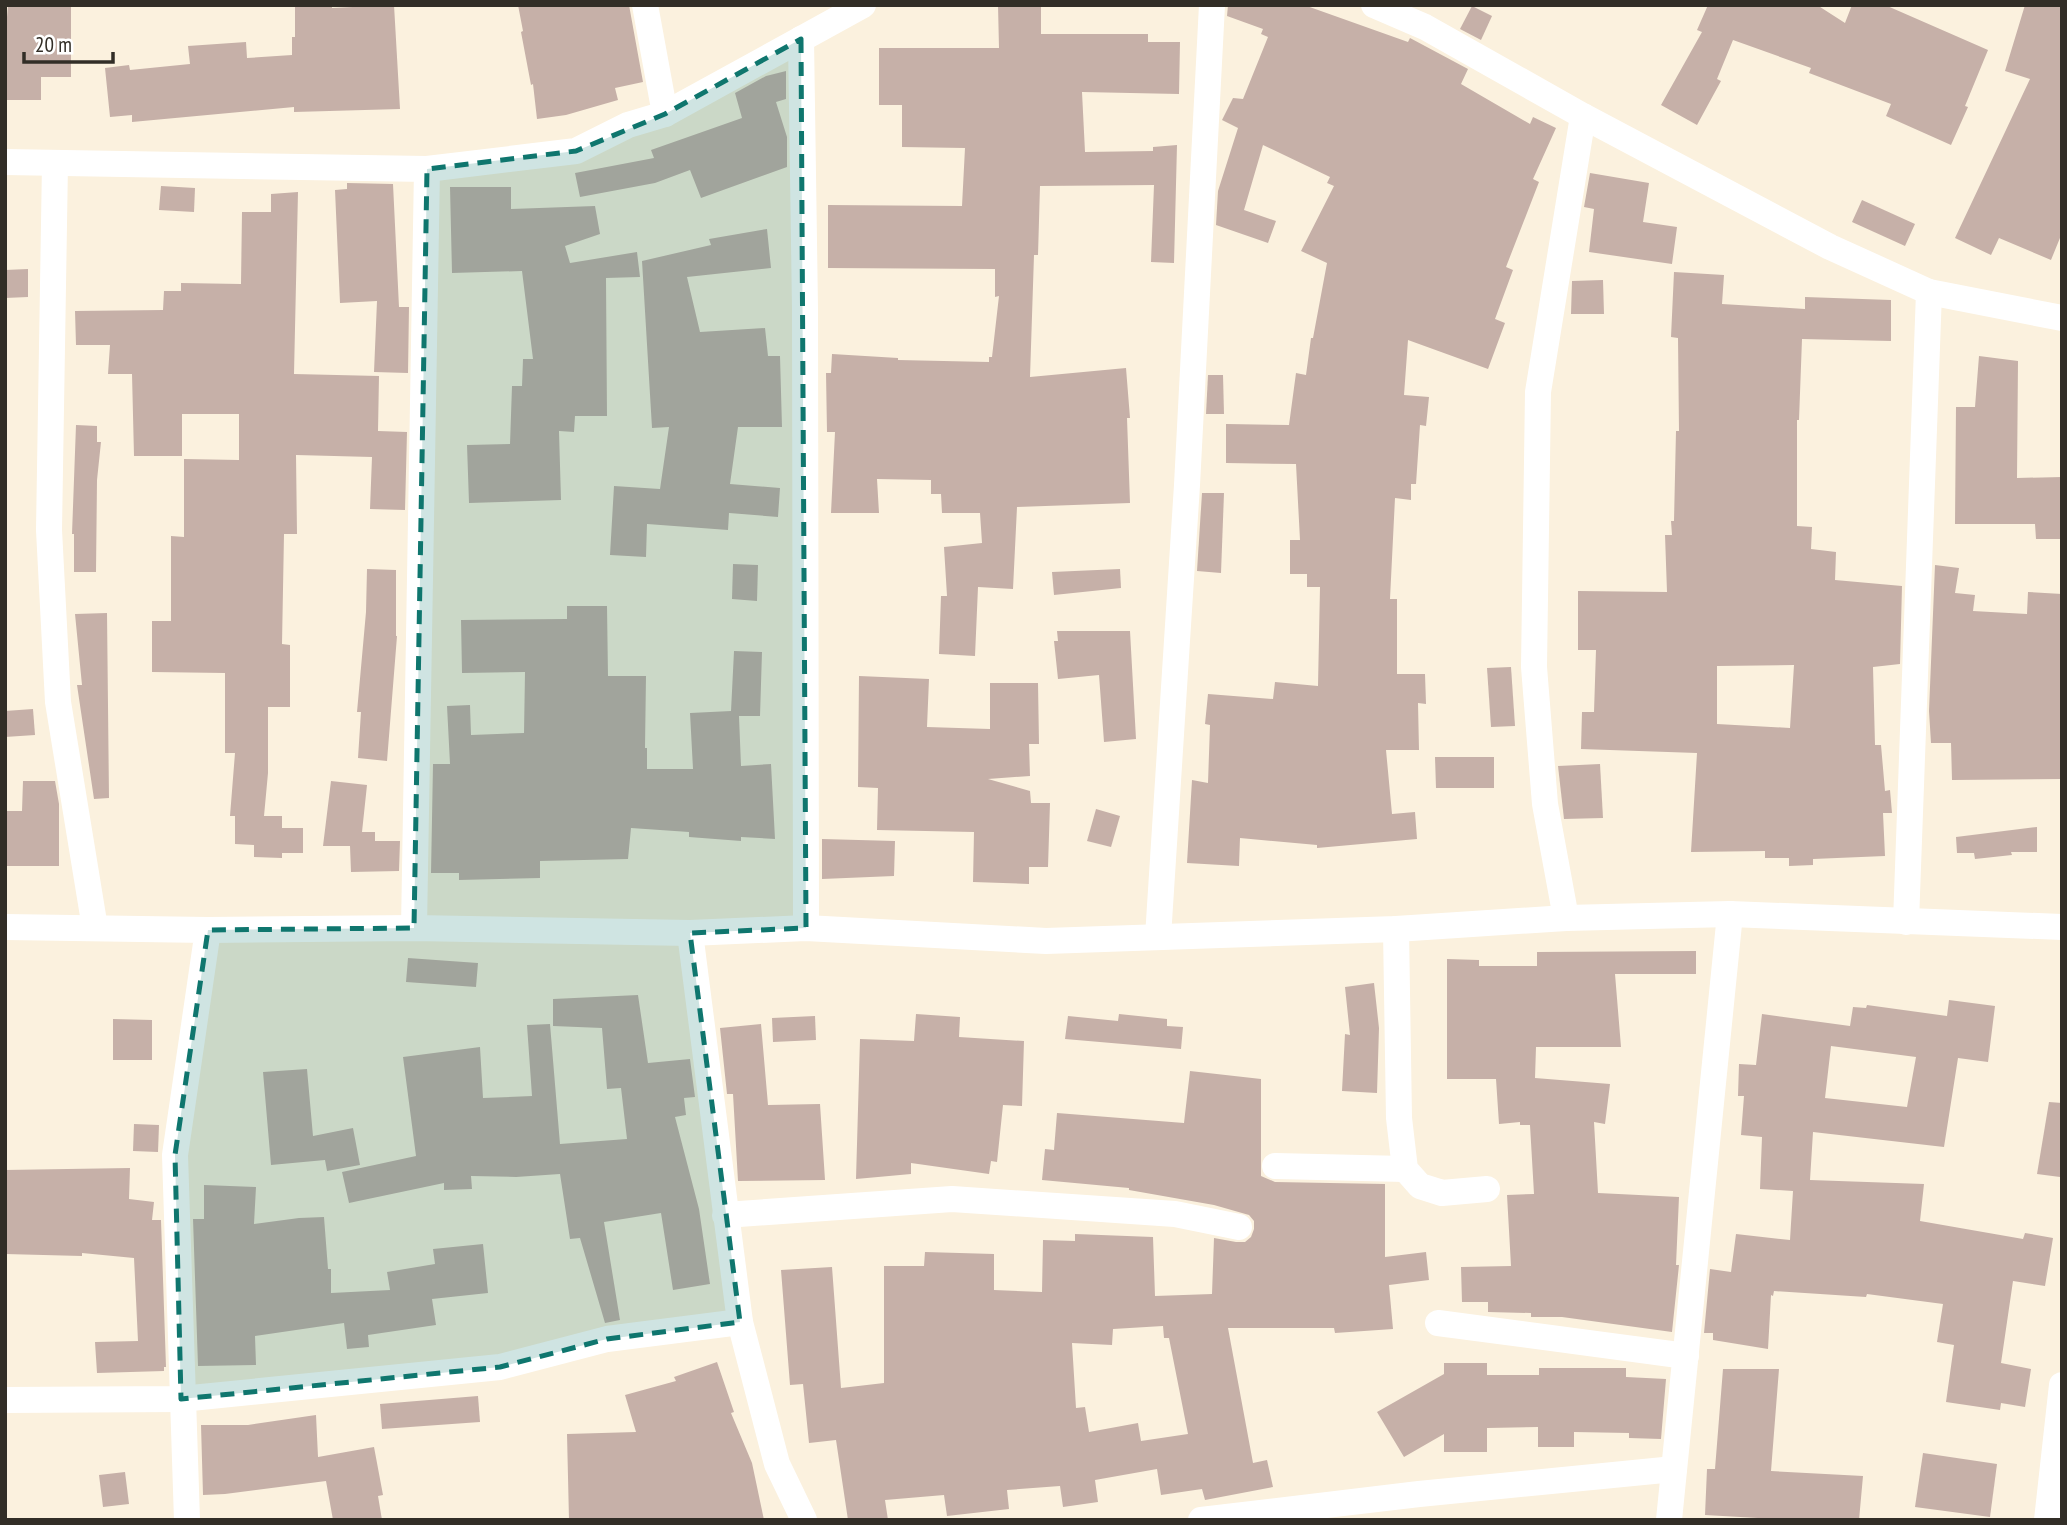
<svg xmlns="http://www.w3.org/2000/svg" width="2067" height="1525" font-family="'PT Sans Narrow',sans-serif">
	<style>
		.building { fill: #c6b0a8; fill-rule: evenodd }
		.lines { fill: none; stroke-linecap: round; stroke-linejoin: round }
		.street { stroke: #fff; stroke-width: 26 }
		.marked { fill: #0f766e; fill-opacity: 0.2; stroke: #0f766e; stroke-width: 5; stroke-dasharray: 14 9; stroke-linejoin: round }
	</style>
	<rect width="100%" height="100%" fill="#fbf1de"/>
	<g class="building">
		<path d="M 8,5 L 71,5 L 71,77 L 41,77 L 41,100 L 5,100 L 5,41 Z"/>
		<path d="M 295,5 L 332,5 L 332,8 L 394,5 L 400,109 L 294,112 L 294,107 L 132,122 L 132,115 L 110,117 L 105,68 L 129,65 L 130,70 L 190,64 L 188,46 L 246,42 L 247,58 L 292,55 L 292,37 L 295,37 Z"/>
		<path d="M 518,5 L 629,5 L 643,82 L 615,88 L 618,100 L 566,115 L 537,119 L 533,84 L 531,85 L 521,32 L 523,31 Z"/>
		<path d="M 998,5 L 1041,5 L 1041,34 L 1148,34 L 1148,42 L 1180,42 L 1179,94 L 1082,92 L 1085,152 L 1153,151 L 1153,147 L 1177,145 L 1174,263 L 1151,262 L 1154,185 L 1040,186 L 1038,255 L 1034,255 L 1030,377 L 1126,368 L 1130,418 L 1127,418 L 1130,503 L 1017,507 L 1013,589 L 978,587 L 975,656 L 939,654 L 941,596 L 947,596 L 944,547 L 982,543 L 980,513 L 942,513 L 941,494 L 931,494 L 931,480 L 877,479 L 879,513 L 831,513 L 835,432 L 827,432 L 826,373 L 831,373 L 832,354 L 898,358 L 898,360 L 989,362 L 989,357 L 992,357 L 999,296 L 995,297 L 995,269 L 828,268 L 828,205 L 962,206 L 965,148 L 902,147 L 902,105 L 879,105 L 879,48 L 999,48 Z"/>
		<path d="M 1228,5 L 1304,5 L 1408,42 L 1410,38 L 1468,69 L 1461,84 L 1530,124 L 1533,117 L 1556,128 L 1533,179 L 1539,182 L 1506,267 L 1513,270 L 1495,319 L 1505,323 L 1488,369 L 1408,340 L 1404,395 L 1429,397 L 1426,426 L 1420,425 L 1416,484 L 1411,484 L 1411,500 L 1395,498 L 1390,599 L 1397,599 L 1397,674 L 1425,674 L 1426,704 L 1418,703 L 1419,750 L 1386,750 L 1392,814 L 1415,812 L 1417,839 L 1317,848 L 1317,845 L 1240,838 L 1239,866 L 1187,863 L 1192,780 L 1208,783 L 1210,725 L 1205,724 L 1208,694 L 1273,699 L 1275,682 L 1318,686 L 1320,587 L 1307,587 L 1307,574 L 1290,574 L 1290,540 L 1300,540 L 1296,464 L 1226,463 L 1226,424 L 1289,425 L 1296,373 L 1306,375 L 1311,338 L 1313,338 L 1327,263 L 1301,251 L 1334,186 L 1327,183 L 1330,177 L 1263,145 L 1244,210 L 1276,221 L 1268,243 L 1216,225 L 1218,191 L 1238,128 L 1222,120 L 1233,98 L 1243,99 L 1268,37 L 1261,34 L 1263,29 L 1227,16 Z"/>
		<path d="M 1708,5 L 1817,5 L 1845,23 L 1852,5 L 1885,5 L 1988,50 L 1965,106 L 1968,107 L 1951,145 L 1886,116 L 1891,104 L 1809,73 L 1811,68 L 1733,40 L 1717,79 L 1721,81 L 1697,125 L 1661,105 L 1702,32 L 1697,30 Z"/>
		<path d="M 2025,5 L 2062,5 L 2062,233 L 2051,260 L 1999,238 L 1991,255 L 1955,238 L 2030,79 L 2005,71 Z"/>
		<path d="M 1472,6 L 1492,16 L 1481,40 L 1460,29 Z"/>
		<path d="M 786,71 L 786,99 L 776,102 L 787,137 L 787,167 L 701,198 L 690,170 L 655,183 L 580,197 L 575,173 L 654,158 L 651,150 L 742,118 L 735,93 L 766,76 Z"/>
		<path d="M 1590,173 L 1649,183 L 1643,222 L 1677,227 L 1672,264 L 1589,252 L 1594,209 L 1584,207 Z"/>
		<path d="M 347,183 L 393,184 L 399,307 L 409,307 L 408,373 L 374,372 L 377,301 L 340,303 L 335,190 L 347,189 Z"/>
		<path d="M 161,186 L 195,188 L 194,212 L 159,210 Z"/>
		<path d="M 450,187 L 511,187 L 511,209 L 595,206 L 600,234 L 565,246 L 570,263 L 637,252 L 640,277 L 606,278 L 607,416 L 575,416 L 574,432 L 559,431 L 561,500 L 469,503 L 467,445 L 510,444 L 512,386 L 522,386 L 523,359 L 533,359 L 522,271 L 452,273 Z"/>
		<path d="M 298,192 L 294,374 L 379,376 L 378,431 L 407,432 L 405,510 L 370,509 L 372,457 L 296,455 L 297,534 L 284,534 L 282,644 L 290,645 L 290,707 L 268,707 L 268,773 L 264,816 L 282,816 L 282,828 L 303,828 L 303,853 L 282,853 L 282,858 L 254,857 L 254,845 L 235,844 L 235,816 L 230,816 L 235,753 L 225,753 L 225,673 L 152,672 L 152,621 L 171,621 L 171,536 L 184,537 L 184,459 L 239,460 L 239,414 L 182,414 L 182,456 L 134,456 L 132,374 L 108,374 L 110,345 L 76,345 L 75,311 L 163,310 L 164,291 L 181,291 L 181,283 L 241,284 L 242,212 L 271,212 L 271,194 Z"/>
		<path d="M 1862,200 L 1915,224 L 1905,246 L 1852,222 Z"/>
		<path d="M 767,229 L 771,268 L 687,277 L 700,332 L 765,328 L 768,356 L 780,356 L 782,427 L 738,427 L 730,484 L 780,488 L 778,517 L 729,513 L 728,530 L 647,524 L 646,557 L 610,555 L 614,486 L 660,489 L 669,427 L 652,428 L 642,261 L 711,245 L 709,239 Z"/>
		<path d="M 28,269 L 28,297 L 5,298 L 5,270 Z"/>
		<path d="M 1674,272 L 1724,275 L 1722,304 L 1805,309 L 1805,297 L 1891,300 L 1891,341 L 1802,339 L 1799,420 L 1797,420 L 1797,526 L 1812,527 L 1811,549 L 1836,552 L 1835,580 L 1902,586 L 1900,664 L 1873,667 L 1875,745 L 1881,745 L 1885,791 L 1890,790 L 1892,813 L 1883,813 L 1885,856 L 1813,859 L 1813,865 L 1789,866 L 1789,858 L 1765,858 L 1765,851 L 1691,852 L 1697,753 L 1581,749 L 1582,712 L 1594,712 L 1596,650 L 1578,650 L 1578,591 L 1667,592 L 1665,535 L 1672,535 L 1671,521 L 1674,521 L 1676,431 L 1679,431 L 1678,338 L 1671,337 ZM 1794,665 L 1790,728 L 1717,724 L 1717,666 Z"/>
		<path d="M 1603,280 L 1604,314 L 1571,314 L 1572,281 Z"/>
		<path d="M 1979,356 L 2018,361 L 2017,478 L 2062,477 L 2062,539 L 2036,539 L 2035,524 L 1955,524 L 1956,407 L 1975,407 Z"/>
		<path d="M 1208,375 L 1223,375 L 1224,414 L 1206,414 Z"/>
		<path d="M 76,425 L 97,426 L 97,442 L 101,442 L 97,480 L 96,572 L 74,572 L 74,534 L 72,534 Z"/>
		<path d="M 1202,493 L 1224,493 L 1221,573 L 1197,571 Z"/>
		<path d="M 733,564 L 758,565 L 757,601 L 732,599 Z"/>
		<path d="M 1935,565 L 1959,568 L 1955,593 L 1975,595 L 1973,611 L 2027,614 L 2028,592 L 2062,594 L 2062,779 L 1952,780 L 1951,743 L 1931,743 L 1929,711 Z"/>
		<path d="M 367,569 L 396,570 L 396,636 L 397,636 L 387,761 L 358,758 L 361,712 L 357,712 L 366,612 Z"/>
		<path d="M 1120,569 L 1121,588 L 1054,595 L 1052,572 Z"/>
		<path d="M 567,606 L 607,606 L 608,676 L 646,676 L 645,748 L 647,748 L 647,769 L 693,769 L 690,713 L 731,711 L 734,651 L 762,652 L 760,716 L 739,716 L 741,766 L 771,764 L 775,839 L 741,837 L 741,841 L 689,837 L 689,832 L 631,828 L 628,859 L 540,861 L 540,878 L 459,880 L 459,873 L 431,873 L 433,764 L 450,764 L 447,706 L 470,705 L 471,735 L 524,733 L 525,672 L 462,673 L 461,620 L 567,619 Z"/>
		<path d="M 107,613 L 109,798 L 94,799 L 77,685 L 82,685 L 75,614 Z"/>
		<path d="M 1057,631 L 1130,631 L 1136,739 L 1104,742 L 1099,675 L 1058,679 L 1054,641 L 1058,641 Z"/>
		<path d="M 1511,667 L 1515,726 L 1491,727 L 1487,668 Z"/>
		<path d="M 859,676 L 929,679 L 927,727 L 990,729 L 990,683 L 1038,683 L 1039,744 L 1029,744 L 1030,776 L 988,779 L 1030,791 L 1031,803 L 1050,803 L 1048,867 L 1029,867 L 1029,884 L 973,882 L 974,832 L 877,830 L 878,788 L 858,787 Z"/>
		<path d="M 33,709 L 35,735 L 5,737 L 5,711 Z"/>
		<path d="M 1435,757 L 1494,757 L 1494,788 L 1436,788 Z"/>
		<path d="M 1600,764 L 1603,818 L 1564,819 L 1558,766 Z"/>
		<path d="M 23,781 L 55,781 L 59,804 L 59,866 L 5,866 L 5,811 L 22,811 Z"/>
		<path d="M 331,781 L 367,785 L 362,832 L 375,832 L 375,841 L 400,841 L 399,871 L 351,872 L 350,846 L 323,846 Z"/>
		<path d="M 1096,809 L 1120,816 L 1111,847 L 1087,841 Z"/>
		<path d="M 2037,827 L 2037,852 L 2011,852 L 2012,855 L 1975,859 L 1974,853 L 1957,853 L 1956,837 Z"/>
		<path d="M 822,839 L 895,841 L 894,876 L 822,879 Z"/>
		<path d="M 1696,951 L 1696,974 L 1615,974 L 1621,1047 L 1536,1047 L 1535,1078 L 1610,1084 L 1605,1124 L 1594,1122 L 1598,1193 L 1679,1197 L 1676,1265 L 1679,1265 L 1672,1332 L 1562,1317 L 1531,1317 L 1531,1313 L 1488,1312 L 1488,1302 L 1462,1302 L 1461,1267 L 1511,1266 L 1507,1195 L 1534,1194 L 1530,1125 L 1520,1125 L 1520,1122 L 1499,1124 L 1496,1079 L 1447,1079 L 1447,959 L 1479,960 L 1479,966 L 1537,966 L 1537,952 Z"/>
		<path d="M 408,958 L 478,963 L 476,987 L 406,982 Z"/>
		<path d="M 1374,983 L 1379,1028 L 1377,1093 L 1342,1091 L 1345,1034 L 1350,1035 L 1345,987 Z"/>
		<path d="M 638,995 L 648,1063 L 690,1059 L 695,1097 L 684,1098 L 686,1115 L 675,1117 L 699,1209 L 710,1284 L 673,1290 L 661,1213 L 604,1222 L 620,1320 L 605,1323 L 580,1238 L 570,1239 L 560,1174 L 516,1177 L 471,1176 L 472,1189 L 444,1190 L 444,1183 L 349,1203 L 342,1172 L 416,1156 L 403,1057 L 480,1047 L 483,1098 L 532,1096 L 527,1025 L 550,1024 L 560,1144 L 627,1139 L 621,1088 L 607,1089 L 602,1028 L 553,1026 L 553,999 Z"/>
		<path d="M 1949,1000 L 1995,1006 L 1988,1062 L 1958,1058 L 1944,1147 L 1813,1132 L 1810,1180 L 1924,1184 L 1920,1221 L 2023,1239 L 2025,1233 L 2053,1238 L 2045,1286 L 2013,1281 L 2001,1363 L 2031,1369 L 2025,1407 L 2001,1403 L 2000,1410 L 1946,1402 L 1954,1345 L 1937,1342 L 1943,1304 L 1867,1294 L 1866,1297 L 1774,1291 L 1773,1296 L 1771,1295 L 1768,1349 L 1713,1340 L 1713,1333 L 1704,1333 L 1710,1269 L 1731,1272 L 1736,1234 L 1790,1240 L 1793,1191 L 1760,1189 L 1762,1137 L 1741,1135 L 1744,1096 L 1738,1096 L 1739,1064 L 1756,1065 L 1762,1014 L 1850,1026 L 1853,1007 L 1866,1008 L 1867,1005 L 1947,1016 ZM 1831,1046 L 1916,1057 L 1907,1107 L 1825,1098 Z"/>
		<path d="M 916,1014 L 960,1017 L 959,1037 L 1024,1041 L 1022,1106 L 1003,1105 L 997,1162 L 991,1161 L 989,1174 L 911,1163 L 911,1174 L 856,1179 L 860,1039 L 914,1041 Z"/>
		<path d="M 1119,1014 L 1167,1019 L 1167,1026 L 1183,1027 L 1181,1049 L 1065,1039 L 1068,1016 L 1118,1021 Z"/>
		<path d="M 815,1016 L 816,1040 L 773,1042 L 772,1018 Z"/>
		<path d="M 113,1019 L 152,1020 L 152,1060 L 113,1060 Z"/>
		<path d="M 761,1024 L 768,1105 L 820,1104 L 825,1180 L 738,1181 L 733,1094 L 727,1094 L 720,1028 Z"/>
		<path d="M 307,1069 L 313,1136 L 353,1128 L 360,1165 L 327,1171 L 325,1160 L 271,1165 L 263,1072 Z"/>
		<path d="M 1190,1071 L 1261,1079 L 1261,1176 L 1275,1182 L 1385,1184 L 1385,1257 L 1426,1252 L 1429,1280 L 1389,1285 L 1393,1329 L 1335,1333 L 1334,1328 L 1228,1328 L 1253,1463 L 1267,1460 L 1273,1487 L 1205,1500 L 1202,1489 L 1161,1495 L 1157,1469 L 1095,1480 L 1098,1502 L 1063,1507 L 1060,1486 L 1007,1490 L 1009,1509 L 947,1516 L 944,1495 L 885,1500 L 888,1520 L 848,1520 L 836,1440 L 809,1443 L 803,1384 L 790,1385 L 781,1270 L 832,1267 L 841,1388 L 884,1383 L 884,1266 L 924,1266 L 925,1252 L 994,1254 L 994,1290 L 1042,1292 L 1043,1240 L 1075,1241 L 1075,1234 L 1153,1237 L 1155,1296 L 1212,1294 L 1214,1238 L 1236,1242 L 1245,1242 L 1251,1237 L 1254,1229 L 1254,1221 L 1249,1215 L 1214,1205 L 1129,1190 L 1129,1188 L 1042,1180 L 1045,1149 L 1054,1150 L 1057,1113 L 1184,1123 ZM 1163,1326 L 1164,1338 L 1169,1338 L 1188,1434 L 1141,1441 L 1138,1423 L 1089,1432 L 1085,1407 L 1076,1408 L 1072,1343 L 1112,1345 L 1113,1329 Z"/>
		<path d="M 2049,1102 L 2062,1103 L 2062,1164 L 2060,1177 L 2037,1174 Z"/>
		<path d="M 134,1124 L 159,1125 L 158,1152 L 133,1151 Z"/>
		<path d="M 130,1168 L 129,1199 L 154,1202 L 152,1220 L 161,1220 L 166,1367 L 164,1367 L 164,1371 L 97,1373 L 95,1342 L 138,1341 L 134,1258 L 82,1253 L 82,1256 L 5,1254 L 5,1170 Z"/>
		<path d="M 204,1185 L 256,1187 L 254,1224 L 299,1218 L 324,1217 L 328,1269 L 331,1269 L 331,1293 L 390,1290 L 387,1272 L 435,1264 L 433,1249 L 483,1244 L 488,1293 L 432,1299 L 436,1325 L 368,1335 L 369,1347 L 347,1349 L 344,1323 L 255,1336 L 256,1365 L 198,1366 L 193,1219 L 204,1219 Z"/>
		<path d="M 717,1362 L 734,1412 L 731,1413 L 752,1463 L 764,1520 L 569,1520 L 567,1434 L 636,1432 L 625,1395 L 676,1381 L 674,1377 Z"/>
		<path d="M 1444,1363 L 1487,1363 L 1487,1375 L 1539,1375 L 1539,1368 L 1626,1368 L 1626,1377 L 1666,1379 L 1661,1439 L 1629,1438 L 1629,1433 L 1574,1432 L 1574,1447 L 1538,1447 L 1538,1427 L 1487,1428 L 1487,1452 L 1444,1452 L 1444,1434 L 1404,1457 L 1377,1412 L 1444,1374 Z"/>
		<path d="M 1723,1369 L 1779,1369 L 1771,1471 L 1863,1476 L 1859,1520 L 1792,1520 L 1705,1515 L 1707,1469 L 1715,1469 Z"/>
		<path d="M 478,1396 L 480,1422 L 382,1429 L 380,1404 Z"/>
		<path d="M 316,1415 L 318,1457 L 374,1447 L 383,1495 L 378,1496 L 382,1520 L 333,1520 L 326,1481 L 225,1494 L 203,1495 L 201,1425 L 248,1425 Z"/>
		<path d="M 1923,1453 L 1997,1464 L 1990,1517 L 1915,1507 Z"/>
		<path d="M 125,1472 L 129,1504 L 103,1507 L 99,1475 Z"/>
	</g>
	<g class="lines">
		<g class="street">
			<path d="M 645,5 L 665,114"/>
			<path d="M 1374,5 L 1425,27 L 1583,116 L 1830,247 L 1929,292 L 2062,318"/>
			<path d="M 801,39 L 805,309 L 806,928"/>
			<path d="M 5,162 L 427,169 L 576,151 L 628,125 L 665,114 L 863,5"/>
			<path d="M 55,163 L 49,530 L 58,702 L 95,928"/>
			<path d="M 1566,918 L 1545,804 L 1534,667 L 1538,392 L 1583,116"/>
			<path d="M 1906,922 L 1929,292"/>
			<path d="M 5,927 L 208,930 L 414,928 L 690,933 L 806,928 L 1046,941 L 1396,929 L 1566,918 L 1730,914 L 2062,927"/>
			<path d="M 414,928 L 427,169"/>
			<path d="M 1396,929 L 1399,1118 L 1405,1169 L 1420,1186 L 1442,1193 L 1487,1189"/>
			<path d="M 690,933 L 740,1322 L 777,1464 L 804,1520"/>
			<path d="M 1158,937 L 1187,485 L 1212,5"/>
			<path d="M 1275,1166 L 1405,1169"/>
			<path d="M 725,1215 L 952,1199 L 1175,1214 L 1239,1227"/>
			<path d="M 1438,1323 L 1686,1356"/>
			<path d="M 5,1400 L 181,1399 L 500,1367 L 607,1339 L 740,1322"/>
			<path d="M 187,1520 L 175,1155 L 208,930"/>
			<path d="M 1201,1520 L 1419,1494 L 1674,1469"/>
			<path d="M 1669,1520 L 1730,914"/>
			<path d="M 2047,1520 L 2062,1385"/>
		</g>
	</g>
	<path class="marked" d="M 801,39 L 806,928 L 690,933 L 740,1322 L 607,1339 L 500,1367 L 181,1399 L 175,1155 L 208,930 L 414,928 L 427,169 L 576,151 L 665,114 Z"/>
	<rect width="2067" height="1525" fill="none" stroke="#322e27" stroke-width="14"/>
	<path d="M24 52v10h89v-10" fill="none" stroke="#322e27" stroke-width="3.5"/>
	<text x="35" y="52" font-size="21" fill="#322e27" stroke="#ffffff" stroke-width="5" paint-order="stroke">20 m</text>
</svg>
